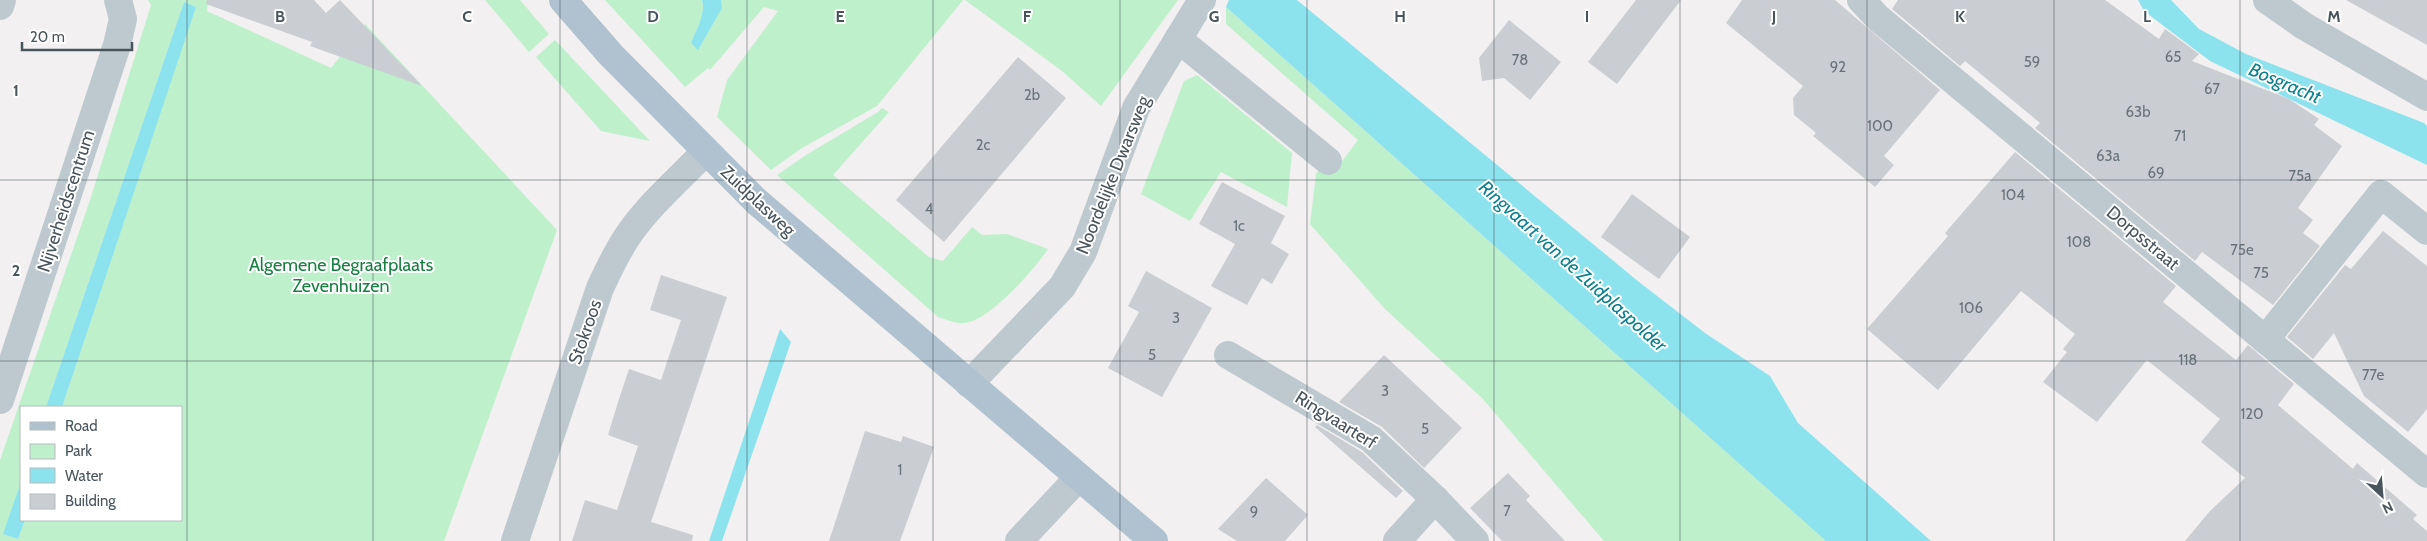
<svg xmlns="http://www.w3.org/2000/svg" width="2427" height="541" font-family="Cabin,sans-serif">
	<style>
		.green { fill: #bff0cc; fill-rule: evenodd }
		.water { fill: #8ce3ed }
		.building { fill: #caced2 }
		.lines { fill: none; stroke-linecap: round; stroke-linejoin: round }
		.minor { stroke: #bec9cf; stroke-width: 28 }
		.major { stroke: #b0c2cf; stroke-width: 28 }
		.grid { fill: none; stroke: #48555d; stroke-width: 1; stroke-opacity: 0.55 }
		.labels { text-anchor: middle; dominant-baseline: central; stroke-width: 4; stroke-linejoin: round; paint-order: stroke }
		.number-label { font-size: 15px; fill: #68737a }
		.street-label { font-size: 18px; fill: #48555d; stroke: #fff }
		.park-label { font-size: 18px; fill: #178040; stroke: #fff }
		.water-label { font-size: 19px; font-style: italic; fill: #0d808d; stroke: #fff }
		.grid-label { font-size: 16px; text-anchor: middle; font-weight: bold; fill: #48555d; stroke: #fff; stroke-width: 4; stroke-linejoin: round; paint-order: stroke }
	</style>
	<rect width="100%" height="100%" fill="#f2f0f0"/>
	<g class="green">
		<path d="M 148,0 L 208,0 L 207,11 L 331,68 L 365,24 L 557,230 L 444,541 L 0,541 L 0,460 L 90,200 L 151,5 ZM 184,2 L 195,7 L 62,407 L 181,407 L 181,520 L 25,520 L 18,539 L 4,534 L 21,482 L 21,407 L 46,407 Z"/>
		<path d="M 485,0 L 520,0 L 549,34 L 529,52 Z"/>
		<path d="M 605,0 L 702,0 C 706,14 696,30 691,43 L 722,8 L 721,0 L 963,0 L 877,106 L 802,148 L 771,170 L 717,117 L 727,80 L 778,11 L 764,7 L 710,70 L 708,68 L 685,87 Z"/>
		<path d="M 965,0 L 1178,0 L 1101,106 L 1062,71 Z"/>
		<path d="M 1226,7 L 1826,541 L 1604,541 L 1482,398 L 1385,309 L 1310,224 L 1316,174 L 1322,166 L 1334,172 L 1358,140 L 1226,24 Z"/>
		<path d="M 555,40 L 650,141 L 601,131 L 536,57 Z"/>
		<path d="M 1197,75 L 1292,153 L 1287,207 L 1221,172 L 1190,221 L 1141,194 L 1184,81 Z"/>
		<path d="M 882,108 L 889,112 L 833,175 L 929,257 L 943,261 L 972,227 L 982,235 L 1007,234 L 1048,249 C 1034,270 989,321 965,323 C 956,324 947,320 938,317 L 777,175 L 806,155 L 878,112 Z"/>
	</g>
	<g class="water">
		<path d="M 702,0 L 721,0 L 722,8 L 698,50 L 691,43 C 696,30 706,14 702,0 Z"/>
		<path d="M 1229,0 L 1297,0 L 1639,282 L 1705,333 L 1770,376 L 1798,423 L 1931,541 L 1826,541 L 1226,7 Z"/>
		<path d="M 2138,0 L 2171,0 L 2199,29 L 2246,54 L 2424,123 L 2427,126 L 2427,165 L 2210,61 L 2144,11 Z"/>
		<path d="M 184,2 L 196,7 L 62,407 L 46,407 Z"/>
		<path d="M 780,329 L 791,342 L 722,541 L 709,541 Z"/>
		<path d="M 21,482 L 21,520 L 25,520 L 18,539 L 3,534 Z"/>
	</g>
	<g class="building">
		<path d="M 207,0 L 314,0 L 326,13 L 340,0 L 422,86 L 310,46 L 312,42 L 206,4 Z"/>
		<path d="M 1636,0 L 1681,0 L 1617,84 L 1588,62 Z"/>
		<path d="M 1742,0 L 1835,0 L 1940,90 L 1884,156 L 1894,165 L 1875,187 L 1813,136 L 1816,133 L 1794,115 L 1793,98 L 1803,86 L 1726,23 Z"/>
		<path d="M 1898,0 L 2105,0 L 2159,39 L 2165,29 L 2199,54 L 2192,61 L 2289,99 L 2319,119 L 2314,125 L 2342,146 L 2298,208 L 2313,220 L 2303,233 L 2320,246 L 2273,305 L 2202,252 L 2195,261 L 2035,128 L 2040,123 L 1965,61 L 1960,66 L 1892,9 Z"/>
		<path d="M 2346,0 L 2427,0 L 2427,45 Z"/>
		<path d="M 1509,20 L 1561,62 L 1530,100 L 1504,78 L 1482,81 L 1479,58 Z"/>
		<path d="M 1018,57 L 1066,98 L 944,242 L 896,200 Z"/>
		<path d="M 2015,152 L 2176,286 L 2163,302 L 2236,360 L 2248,345 L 2294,384 L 2278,405 L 2353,469 L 2357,463 L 2417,515 L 2413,519 L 2427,531 L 2427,541 L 2185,541 L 2210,511 L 2245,478 L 2201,442 L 2220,419 L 2147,360 L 2097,422 L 2043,382 L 2067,352 L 2063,349 L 2075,334 L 2021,291 L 1938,390 L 1867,329 L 1948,236 L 1945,233 Z"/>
		<path d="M 1222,182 L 1285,216 L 1271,243 L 1289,254 L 1272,284 L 1262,278 L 1247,305 L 1211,286 L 1235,244 L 1199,224 Z"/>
		<path d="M 1632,194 L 1690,237 L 1659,279 L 1601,237 Z"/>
		<path d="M 2383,231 L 2427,266 L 2427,409 L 2408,432 L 2364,396 L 2334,333 L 2313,359 L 2287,337 L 2345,265 L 2351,269 Z"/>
		<path d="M 1146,271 L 1212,308 L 1162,397 L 1108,368 L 1139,312 L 1128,306 Z"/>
		<path d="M 661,275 L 727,297 L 651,522 L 693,535 L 692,541 L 572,541 L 585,500 L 617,510 L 638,446 L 608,435 L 618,402 L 629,369 L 661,380 L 681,320 L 650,310 Z"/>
		<path d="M 1384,355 L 1462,428 L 1424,468 L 1382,427 L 1339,402 Z"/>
		<path d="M 1317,425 L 1362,452 L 1403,491 L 1396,498 L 1315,427 Z"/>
		<path d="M 865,431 L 901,442 L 903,436 L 934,447 L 900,541 L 829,541 Z"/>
		<path d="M 1508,473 L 1530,496 L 1526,500 L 1565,541 L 1502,541 L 1470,508 Z"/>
		<path d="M 1266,478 L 1308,515 L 1285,541 L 1237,541 L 1218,529 Z"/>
	</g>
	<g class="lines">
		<g class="minor">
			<path d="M 1861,0 L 1878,18 L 1966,91 L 2427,474"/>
			<path d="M 2267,0 L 2304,26 L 2427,97"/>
			<path d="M 0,6 L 2,0"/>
			<path d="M 1178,39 L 1328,161"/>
			<path d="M 2265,340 L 2381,194 L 2427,231"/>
			<path d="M 1228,355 L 1371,439 L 1435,499 L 1475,541"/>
			<path d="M 969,384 L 1062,287 L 1083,252 L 1136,108 L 1202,0"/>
			<path d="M 0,400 L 117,45 L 123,19 L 118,0"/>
			<path d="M 515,541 L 600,288 C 609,269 617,251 629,234 C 650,204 680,178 705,152"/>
			<path d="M 1019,541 L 1078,478"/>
			<path d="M 1397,541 L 1435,499"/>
		</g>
		<path class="major" d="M 563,0 L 611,55 L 756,201 L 1154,541"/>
	</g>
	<path class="grid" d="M 187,0 L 187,541M 373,0 L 373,541M 560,0 L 560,541M 747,0 L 747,541M 933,0 L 933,541M 1120,0 L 1120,541M 1307,0 L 1307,541M 1494,0 L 1494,541M 1680,0 L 1680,541M 1867,0 L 1867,541M 2054,0 L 2054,541M 2240,0 L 2240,541M 0,180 L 2427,180M 0,361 L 2427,361"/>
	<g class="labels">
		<g class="number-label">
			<text x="2173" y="57">65</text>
			<text x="1520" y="60">78</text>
			<text x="2032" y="62">59</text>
			<text x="1838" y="67">92</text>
			<text x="2212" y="89">67</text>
			<text x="1032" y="95">2b</text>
			<text x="2138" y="112">63b</text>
			<text x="1880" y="126">100</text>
			<text x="2180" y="136">71</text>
			<text x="983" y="145">2c</text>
			<text x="2108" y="156">63a</text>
			<text x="2156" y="173">69</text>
			<text x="2300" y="176">75a</text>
			<text x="2013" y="195">104</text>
			<text x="929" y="209">4</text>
			<text x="1239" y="226">1c</text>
			<text x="2079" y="242">108</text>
			<text x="2242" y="250">75e</text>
			<text x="2261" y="273">75</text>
			<text x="1971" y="308">106</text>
			<text x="1176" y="318">3</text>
			<text x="1152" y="355">5</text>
			<text x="2188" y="360">118</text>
			<text x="2373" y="375">77e</text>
			<text x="1385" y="391">3</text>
			<text x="2252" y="414">120</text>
			<text x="1425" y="429">5</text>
			<text x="900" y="470">1</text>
			<text x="1507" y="511">7</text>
			<text x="1254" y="512">9</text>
		</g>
		<g class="street-label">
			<text transform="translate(1113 175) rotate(-68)">Noordelijke Dwarsweg</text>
			<text transform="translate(66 201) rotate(-72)">Nijverheidscentrum</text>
			<text transform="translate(758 201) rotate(43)">Zuidplasweg</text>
			<text transform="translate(2143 238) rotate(40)">Dorpsstraat</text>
			<text transform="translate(585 332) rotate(-71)">Stokroos</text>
			<text transform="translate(1336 420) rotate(32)">Ringvaarterf</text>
		</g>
		<g class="park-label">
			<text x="341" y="265">Algemene Begraafplaats<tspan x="341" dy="21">Zevenhuizen</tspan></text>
		</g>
		<g class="water-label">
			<text transform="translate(2285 83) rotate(23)">Bosgracht</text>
			<text transform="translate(1573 266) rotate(42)">Ringvaart van de Zuidplaspolder</text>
		</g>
	</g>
	<g class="grid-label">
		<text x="280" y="22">B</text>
		<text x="467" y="22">C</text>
		<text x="653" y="22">D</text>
		<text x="840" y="22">E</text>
		<text x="1027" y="22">F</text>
		<text x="1214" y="22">G</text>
		<text x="1400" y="22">H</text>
		<text x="1587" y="22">I</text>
		<text x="1774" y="22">J</text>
		<text x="1960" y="22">K</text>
		<text x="2147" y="22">L</text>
		<text x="2334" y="22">M</text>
		<text x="16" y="96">1</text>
		<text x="16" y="276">2</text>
	</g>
	<rect x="20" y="406" width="162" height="115" fill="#ffffff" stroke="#b6bbbe"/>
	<rect x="30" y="422" width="25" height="8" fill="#b0c2cf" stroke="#b6bbbe"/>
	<text x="65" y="431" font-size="15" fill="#48555d">Road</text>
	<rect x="30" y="444" width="25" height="15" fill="#bff0cc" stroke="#b6bbbe"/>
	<text x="65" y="456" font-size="15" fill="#48555d">Park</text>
	<rect x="30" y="468" width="25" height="15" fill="#8ce3ed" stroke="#b6bbbe"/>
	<text x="65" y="481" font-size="15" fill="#48555d">Water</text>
	<rect x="30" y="494" width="25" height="15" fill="#caced2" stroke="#b6bbbe"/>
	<text x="65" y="506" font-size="15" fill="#48555d">Building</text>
	<g transform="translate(2382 496) rotate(154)" stroke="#ffffff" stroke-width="4" paint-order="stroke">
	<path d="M0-4L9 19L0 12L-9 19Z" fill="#48555d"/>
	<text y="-8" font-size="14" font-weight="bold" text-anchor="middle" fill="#48555d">N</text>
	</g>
	<path d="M22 42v8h110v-8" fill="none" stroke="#48555d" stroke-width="2.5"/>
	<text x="30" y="42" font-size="15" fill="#48555d" stroke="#ffffff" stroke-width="4" paint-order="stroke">20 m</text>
</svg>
